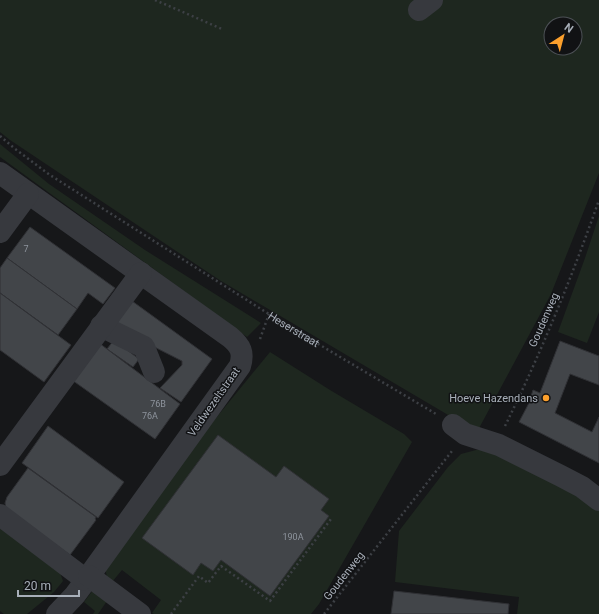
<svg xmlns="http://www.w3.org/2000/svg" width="599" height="614" font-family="Roboto,sans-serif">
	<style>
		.green { fill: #1e271f; fill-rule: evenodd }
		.building { fill: #424549; stroke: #303135 }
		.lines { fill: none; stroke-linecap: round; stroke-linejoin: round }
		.path { stroke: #3d4045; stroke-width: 2.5; stroke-dasharray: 2 3; stroke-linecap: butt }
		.minor { stroke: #37393e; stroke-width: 22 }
		.poi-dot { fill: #fb9f2c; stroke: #111214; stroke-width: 1.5 }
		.labels { text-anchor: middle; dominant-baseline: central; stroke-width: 3; stroke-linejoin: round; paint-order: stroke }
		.number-label { font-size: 9px; fill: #8e949d }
		.street-label { font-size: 11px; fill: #a8afb9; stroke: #111214 }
		.poi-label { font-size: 11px; fill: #a8afb9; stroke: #111214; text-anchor: end }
	</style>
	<rect width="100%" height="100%" fill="#161719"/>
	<g class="green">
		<path d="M 0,0 L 599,0 L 599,173 L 551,294 L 477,432 L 221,281 L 10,140 L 0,132 ZM 551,24 L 575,24 L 575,48 L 551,48 Z"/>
		<path d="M 0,144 L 49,184 L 145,250 L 261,323 L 247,337 L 0,157 Z"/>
		<path d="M 599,216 L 599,312 L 587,343 L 558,332 L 585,258 Z"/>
		<path d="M 270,352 L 330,390 L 404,434 L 412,442 L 319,604 L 311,614 L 154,614 L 152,613 L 161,600 L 122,570 L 112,582 L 107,577 L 105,568 L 198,440 Z"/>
		<path d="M 476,450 L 490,450 L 541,474 L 599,510 L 599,614 L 517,614 L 519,597 L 395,582 L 399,531 L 448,467 L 461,454 Z"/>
		<path d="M 0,527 L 59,570 L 63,581 L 54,592 L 27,614 L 4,614 L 0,611 Z"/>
		<path d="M 93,590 L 107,601 L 98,614 L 93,614 L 95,611 L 84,602 Z"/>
	</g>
	<g class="building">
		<path d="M 30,227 L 115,288 L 103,304 L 88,293 L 77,309 L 7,258 Z"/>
		<path d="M 7,258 L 77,309 L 58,335 L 0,293 L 0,268 Z"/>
		<path d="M 0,293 L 71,345 L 44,382 L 0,350 Z"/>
		<path d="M 132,301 L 212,359 L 181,402 L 160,388 L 182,365 L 182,361 L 113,326 Z"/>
		<path d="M 114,340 L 139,359 L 133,367 L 107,349 Z"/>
		<path d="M 560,341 L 599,356 L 599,385 L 570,374 L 555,413 L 592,432 L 599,417 L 599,463 L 519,422 L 529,403 L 533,390 L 540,393 Z"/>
		<path d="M 99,343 L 180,404 L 155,439 L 72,380 Z"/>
		<path d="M 48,426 L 124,482 L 98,518 L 22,463 Z"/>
		<path d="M 218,435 L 276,477 L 284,466 L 329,499 L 321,510 L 329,516 L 270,596 L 221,560 L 213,571 L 201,563 L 193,575 L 142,538 Z"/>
		<path d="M 28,468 L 96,517 L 95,519 L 96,520 L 70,555 L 6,508 L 5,503 L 7,497 Z"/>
		<path d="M 394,591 L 509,604 L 508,614 L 391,614 Z"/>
	</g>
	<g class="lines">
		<g class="path">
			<path d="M 155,0 L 222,29"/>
			<path id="s1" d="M 0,136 L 14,148 L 50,175 L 283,323 L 436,414"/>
			<path d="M 260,339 L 269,314"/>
			<path d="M 505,426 C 541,353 572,277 599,200"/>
			<path d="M 171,614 L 199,576 L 208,583 L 221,566 L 270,601 L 331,519"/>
			<path d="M 324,614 L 452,451"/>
		</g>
		<g class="minor">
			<path d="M 419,10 L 432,0"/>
			<path d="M 0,173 L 230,337 C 241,346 244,353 240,366 L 89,576 L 75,595 L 57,614"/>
			<path d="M 0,232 L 28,194"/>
			<path d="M 101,326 L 144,347 L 154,372"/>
			<path d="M 453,425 L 465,434 L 499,445 L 561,476 L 582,487 L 599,500"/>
			<path d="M 0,465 L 141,273"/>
			<path d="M 0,515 L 86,580"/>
			<path d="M 89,576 L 140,614"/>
		</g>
	</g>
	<circle class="poi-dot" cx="546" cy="398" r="4"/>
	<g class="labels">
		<g class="number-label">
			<text x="26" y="249">7</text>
			<text x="158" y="404">76B</text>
			<text x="150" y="416">76A</text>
			<text x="293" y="537">190A</text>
		</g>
		<g class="street-label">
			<text transform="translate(544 320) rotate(-66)">Goudenweg</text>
			<text stroke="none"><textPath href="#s1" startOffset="352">Heserstraat</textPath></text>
			<text transform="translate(214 402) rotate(-55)">Veldwezeltstraat</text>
			<text transform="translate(344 576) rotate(-52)">Goudenweg</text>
		</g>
		<g class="poi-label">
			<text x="538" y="398">Hoeve Hazendans</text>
		</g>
	</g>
	<g transform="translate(563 36) rotate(36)"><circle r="19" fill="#111214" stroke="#4d5156"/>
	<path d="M0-3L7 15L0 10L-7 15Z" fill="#fb9f2c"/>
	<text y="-6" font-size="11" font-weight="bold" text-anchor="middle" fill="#a8afb9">N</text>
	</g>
	<path d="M18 590v6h61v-6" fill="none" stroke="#a8afb9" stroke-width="2"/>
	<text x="24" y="590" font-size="12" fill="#a8afb9" stroke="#111214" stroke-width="3" paint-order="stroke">20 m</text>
</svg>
